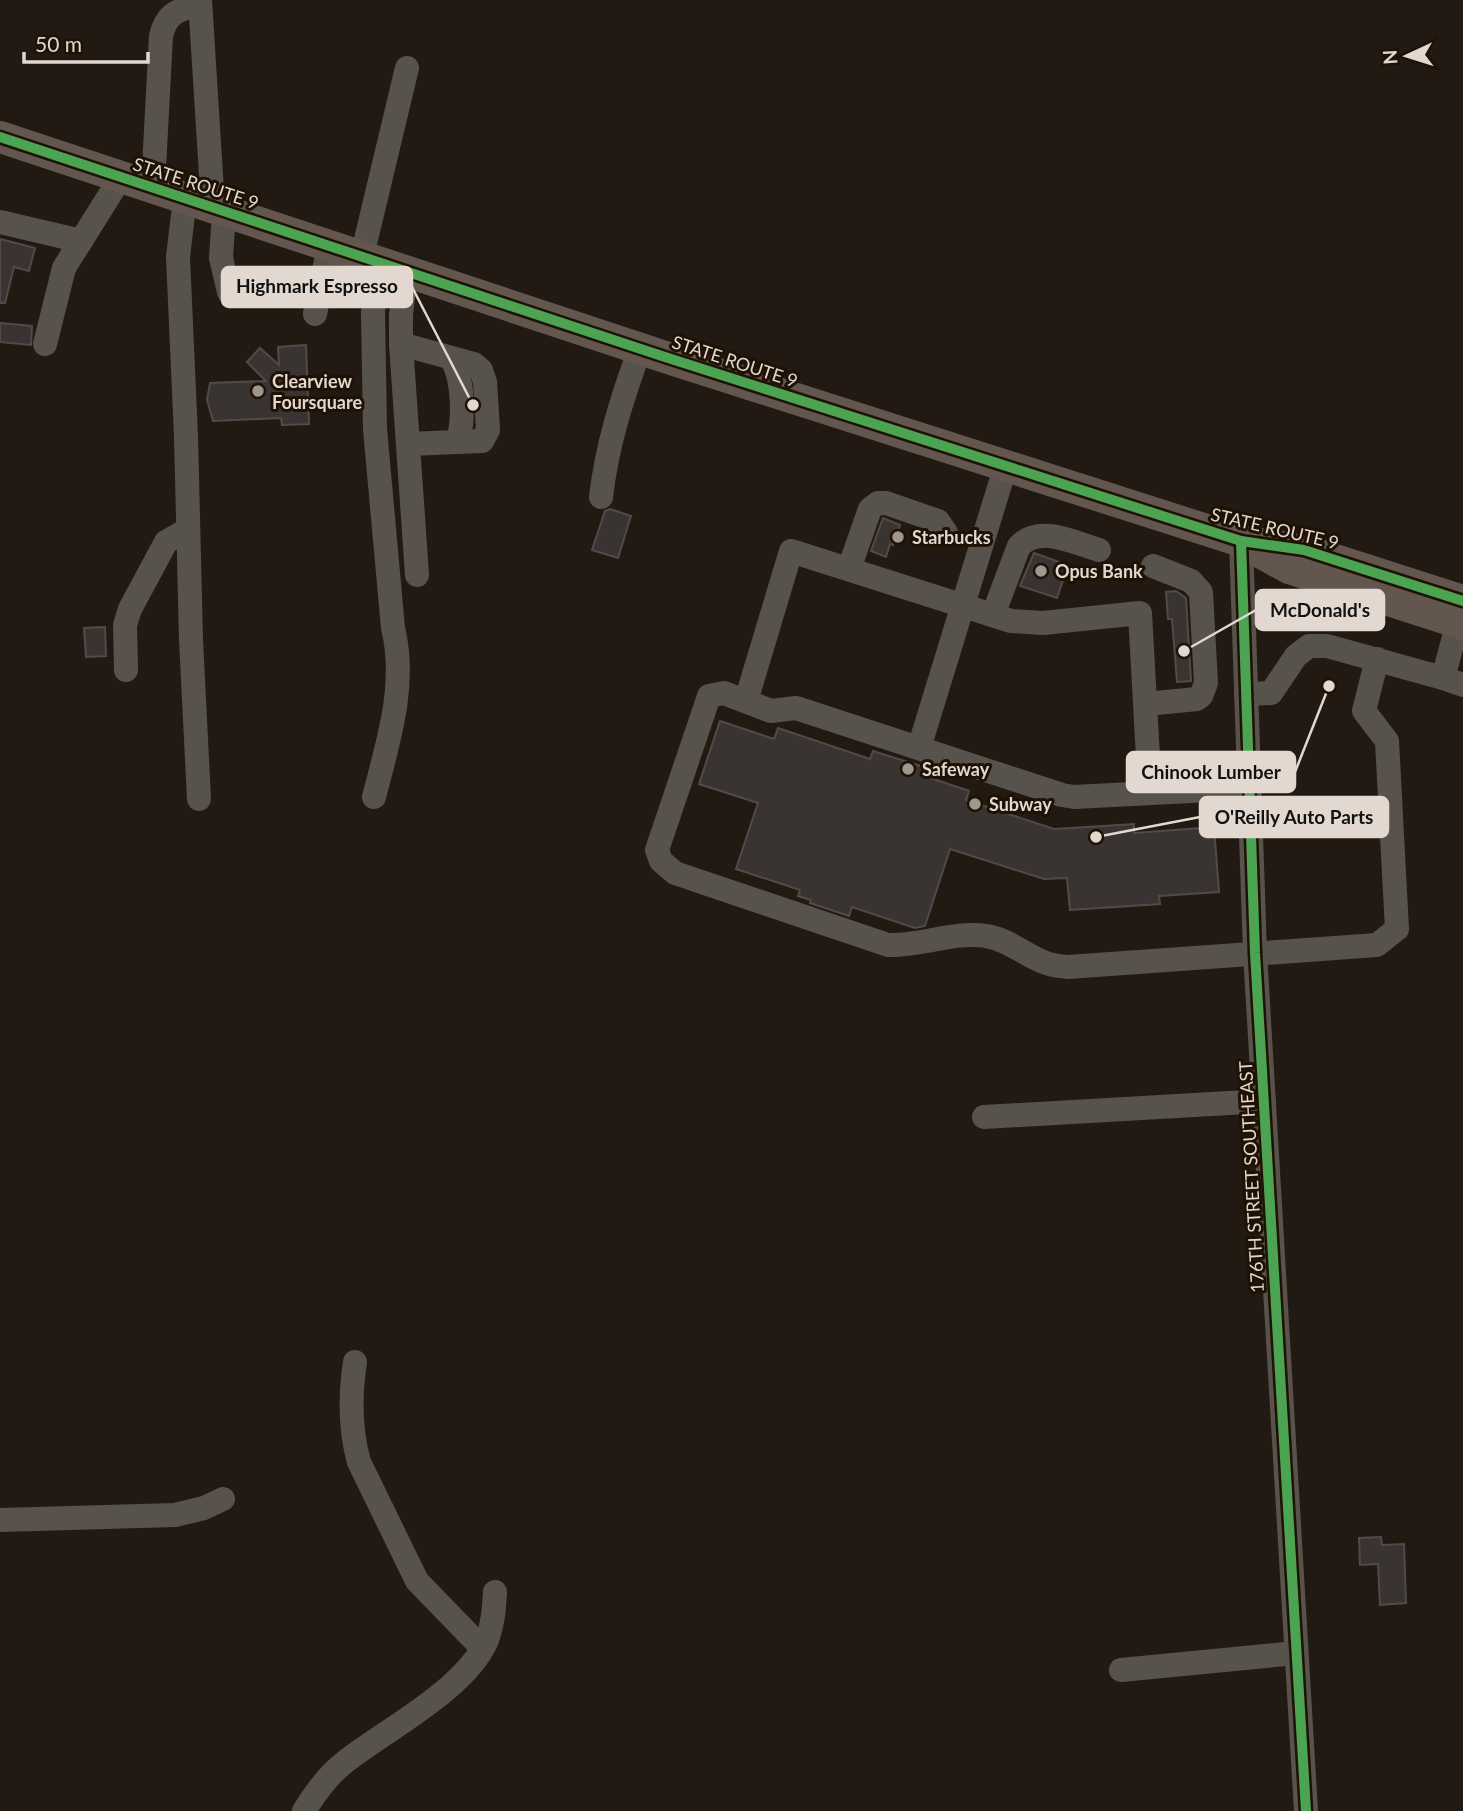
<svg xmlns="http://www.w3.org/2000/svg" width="1463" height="1811" font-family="Lato,sans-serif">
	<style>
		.building { fill: #393331; stroke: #514a49; stroke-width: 2 }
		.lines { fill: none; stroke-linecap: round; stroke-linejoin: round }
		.minor { stroke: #58524d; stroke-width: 24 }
		.major { stroke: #62564e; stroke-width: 32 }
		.cycleway-casing { stroke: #1f1104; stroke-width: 15 }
		.cycleway { stroke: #4ca352; stroke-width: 10 }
		.poi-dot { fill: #9f968d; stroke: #1f1104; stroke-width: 2.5 }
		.labels { text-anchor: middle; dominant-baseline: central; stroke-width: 6; stroke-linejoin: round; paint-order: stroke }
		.street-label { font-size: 18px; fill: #e2d8cf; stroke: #1f1104 }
		.poi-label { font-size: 18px; font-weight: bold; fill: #e2d8cf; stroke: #1f1104; text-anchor: start }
		.leader { fill: none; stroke: #e2d8cf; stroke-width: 2.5 }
		.callout-dot { fill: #e2d8cf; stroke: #1f1104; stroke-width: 2.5 }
		.callout { fill: #e2d8cf; stroke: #e2d8cf; stroke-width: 2.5 }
		.callout-label { font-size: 19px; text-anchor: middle; font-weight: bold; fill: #111 }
	</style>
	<rect width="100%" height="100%" fill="#221a12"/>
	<g class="building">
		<path d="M 0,239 L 35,248 L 29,271 L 14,267 L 5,303 L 0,303 Z"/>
		<path d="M 0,323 L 32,326 L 31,345 L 0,342 Z"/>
		<path d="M 306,345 L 309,424 L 282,425 L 281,418 L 213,421 L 207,400 L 210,383 L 266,381 L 247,362 L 260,348 L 279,365 L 278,347 Z"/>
		<path d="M 610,509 L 631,516 L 618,558 L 592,550 L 605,511 Z"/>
		<path d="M 883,518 L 900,525 L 893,545 L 890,544 L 886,557 L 871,551 Z"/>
		<path d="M 1034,553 L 1068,565 L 1057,598 L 1020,586 Z"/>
		<path d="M 1176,591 L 1186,598 L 1191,681 L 1177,682 L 1172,619 L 1168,619 L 1166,592 Z"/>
		<path d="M 105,627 L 106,656 L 86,657 L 84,628 Z"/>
		<path d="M 720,721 L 774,739 L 778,728 L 870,759 L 873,751 L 924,767 L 922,775 L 969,791 L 966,800 L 1054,829 L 1134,824 L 1134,833 L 1214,827 L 1219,892 L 1159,896 L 1160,904 L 1070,910 L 1067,878 L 1044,879 L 950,849 L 925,926 L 915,928 L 852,907 L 849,916 L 810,903 L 811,900 L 798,896 L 800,890 L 736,869 L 758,803 L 699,784 Z"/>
		<path d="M 1381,1537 L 1382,1545 L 1404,1544 L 1406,1603 L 1380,1605 L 1378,1564 L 1360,1565 L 1359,1538 Z"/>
	</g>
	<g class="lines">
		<g class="minor">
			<path d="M 200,0 L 213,207"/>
			<path d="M 153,187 L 161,36 C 167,11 179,11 200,3"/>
			<path d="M 185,198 L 178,257 L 186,436 L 191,639 L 199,799"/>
			<path d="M 224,211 L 221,258 L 229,292"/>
			<path d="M 0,222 L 81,241"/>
			<path d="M 362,256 L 407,68"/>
			<path d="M 406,271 L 401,315 L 401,344 L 417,575"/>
			<path d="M 315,314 L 329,246"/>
			<path d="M 45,344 L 64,268 L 121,177"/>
			<path d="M 401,344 L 474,364 L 481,370 L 485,382 L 488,430 L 482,441 L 408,444"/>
			<path d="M 452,359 C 464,382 464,418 458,442"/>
			<path d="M 601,497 C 607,445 622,398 640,349"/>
			<path d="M 1241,541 L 1255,953 L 1306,1811"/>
			<path d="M 849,569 L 870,509 L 878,503 L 886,503 L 938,521 L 946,533"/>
			<path d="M 993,615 L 1019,546 C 1040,524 1075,543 1099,550"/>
			<path d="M 126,670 L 125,625 L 130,609 L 166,542 L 187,530"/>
			<path d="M 1443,678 L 1463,685"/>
			<path d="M 1246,694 L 1271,693 L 1296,656 L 1309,646 L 1327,646 L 1443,678 L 1458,622"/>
			<path d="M 746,701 L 791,551 L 1011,621 L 1043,623 L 1140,613 L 1150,793"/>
			<path d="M 1146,704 L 1197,699 L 1201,696 L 1206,683 L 1201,592 L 1191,581 L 1153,566"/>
			<path d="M 919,748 L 1006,465"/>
			<path d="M 1249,788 L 1074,797 L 1062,795 L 796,708 L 771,711 L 724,693 L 709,696 L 657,850 L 661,861 L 675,873 L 888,945 C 920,946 956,931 986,936 C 1008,939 1026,956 1046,963 C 1053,966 1061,966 1068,967 L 1377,945 L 1397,929 L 1387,741 L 1364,711 L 1377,659"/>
			<path d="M 374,797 C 388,742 407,685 393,628 L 375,429 L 373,314 L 376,261"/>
			<path d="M 984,1117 L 1264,1101"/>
			<path d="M 355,1362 C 350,1395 350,1430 359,1462 L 417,1581 L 482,1648"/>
			<path d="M 0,1520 L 175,1515 L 204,1508 L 223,1499"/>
			<path d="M 1121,1670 L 1296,1653"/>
			<path d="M 304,1811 C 315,1793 328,1775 345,1762 C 387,1729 466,1689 487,1640 C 493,1624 494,1609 495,1592"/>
		</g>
		<g class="major">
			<path d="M 0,137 L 665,357 L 1241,541 L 1304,550 L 1463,601"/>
			<path d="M 1260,552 L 1289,568 L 1463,624"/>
		</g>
		<g class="cycleway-casing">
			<g id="cycleway">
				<path d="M 0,137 L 665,357 L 1241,541 L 1304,550 L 1463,601"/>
				<path d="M 1241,541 L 1255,953 L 1306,1811"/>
			</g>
		</g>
		<use href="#cycleway" class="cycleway"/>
	</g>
	<g class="poi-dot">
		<circle cx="258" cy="391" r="7"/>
		<circle cx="898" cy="537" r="7"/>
		<circle cx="1041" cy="571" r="7"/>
		<circle cx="908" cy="769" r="7"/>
		<circle cx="975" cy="804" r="7"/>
	</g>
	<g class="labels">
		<g class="street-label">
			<text transform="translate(196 183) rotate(18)">STATE ROUTE 9</text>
			<text transform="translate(735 361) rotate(18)">STATE ROUTE 9</text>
			<text transform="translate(1275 528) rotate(13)">STATE ROUTE 9</text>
			<text transform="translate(1251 1177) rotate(-93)">176TH STREET SOUTHEAST</text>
		</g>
		<g class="poi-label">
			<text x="272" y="381">Clearview<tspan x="272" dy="21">Foursquare</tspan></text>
			<text x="912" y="537">Starbucks</text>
			<text x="1055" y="571">Opus Bank</text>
			<text x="922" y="769">Safeway</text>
			<text x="989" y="804">Subway</text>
		</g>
	</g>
	<path class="leader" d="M473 405L412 287M1184 651L1256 610M1329 686L1295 772M1096 837L1200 817"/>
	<g class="callout-dot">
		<circle cx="473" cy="405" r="7"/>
		<circle cx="1184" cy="651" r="7"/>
		<circle cx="1329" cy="686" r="7"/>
		<circle cx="1096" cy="837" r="7"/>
	</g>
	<g class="callout">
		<rect x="222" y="267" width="190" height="40" rx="7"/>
		<rect x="1256" y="590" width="128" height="40" rx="7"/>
		<rect x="1127" y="752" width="168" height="40" rx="7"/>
		<rect x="1200" y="797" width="188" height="40" rx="7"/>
	</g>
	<g class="callout-label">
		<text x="317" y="293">Highmark Espresso</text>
		<text x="1320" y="617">McDonald's</text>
		<text x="1211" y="779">Chinook Lumber</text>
		<text x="1294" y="824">O'Reilly Auto Parts</text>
	</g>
	<g transform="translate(1407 56) rotate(266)" stroke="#1f1104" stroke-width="5" paint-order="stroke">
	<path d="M0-5L12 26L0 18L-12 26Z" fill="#e2d8cf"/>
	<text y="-10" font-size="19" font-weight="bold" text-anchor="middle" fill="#e2d8cf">N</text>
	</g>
	<path d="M24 52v10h124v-10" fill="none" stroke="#e2d8cf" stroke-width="3.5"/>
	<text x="35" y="52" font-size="21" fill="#e2d8cf" stroke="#1f1104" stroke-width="5" paint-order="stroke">50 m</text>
</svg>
